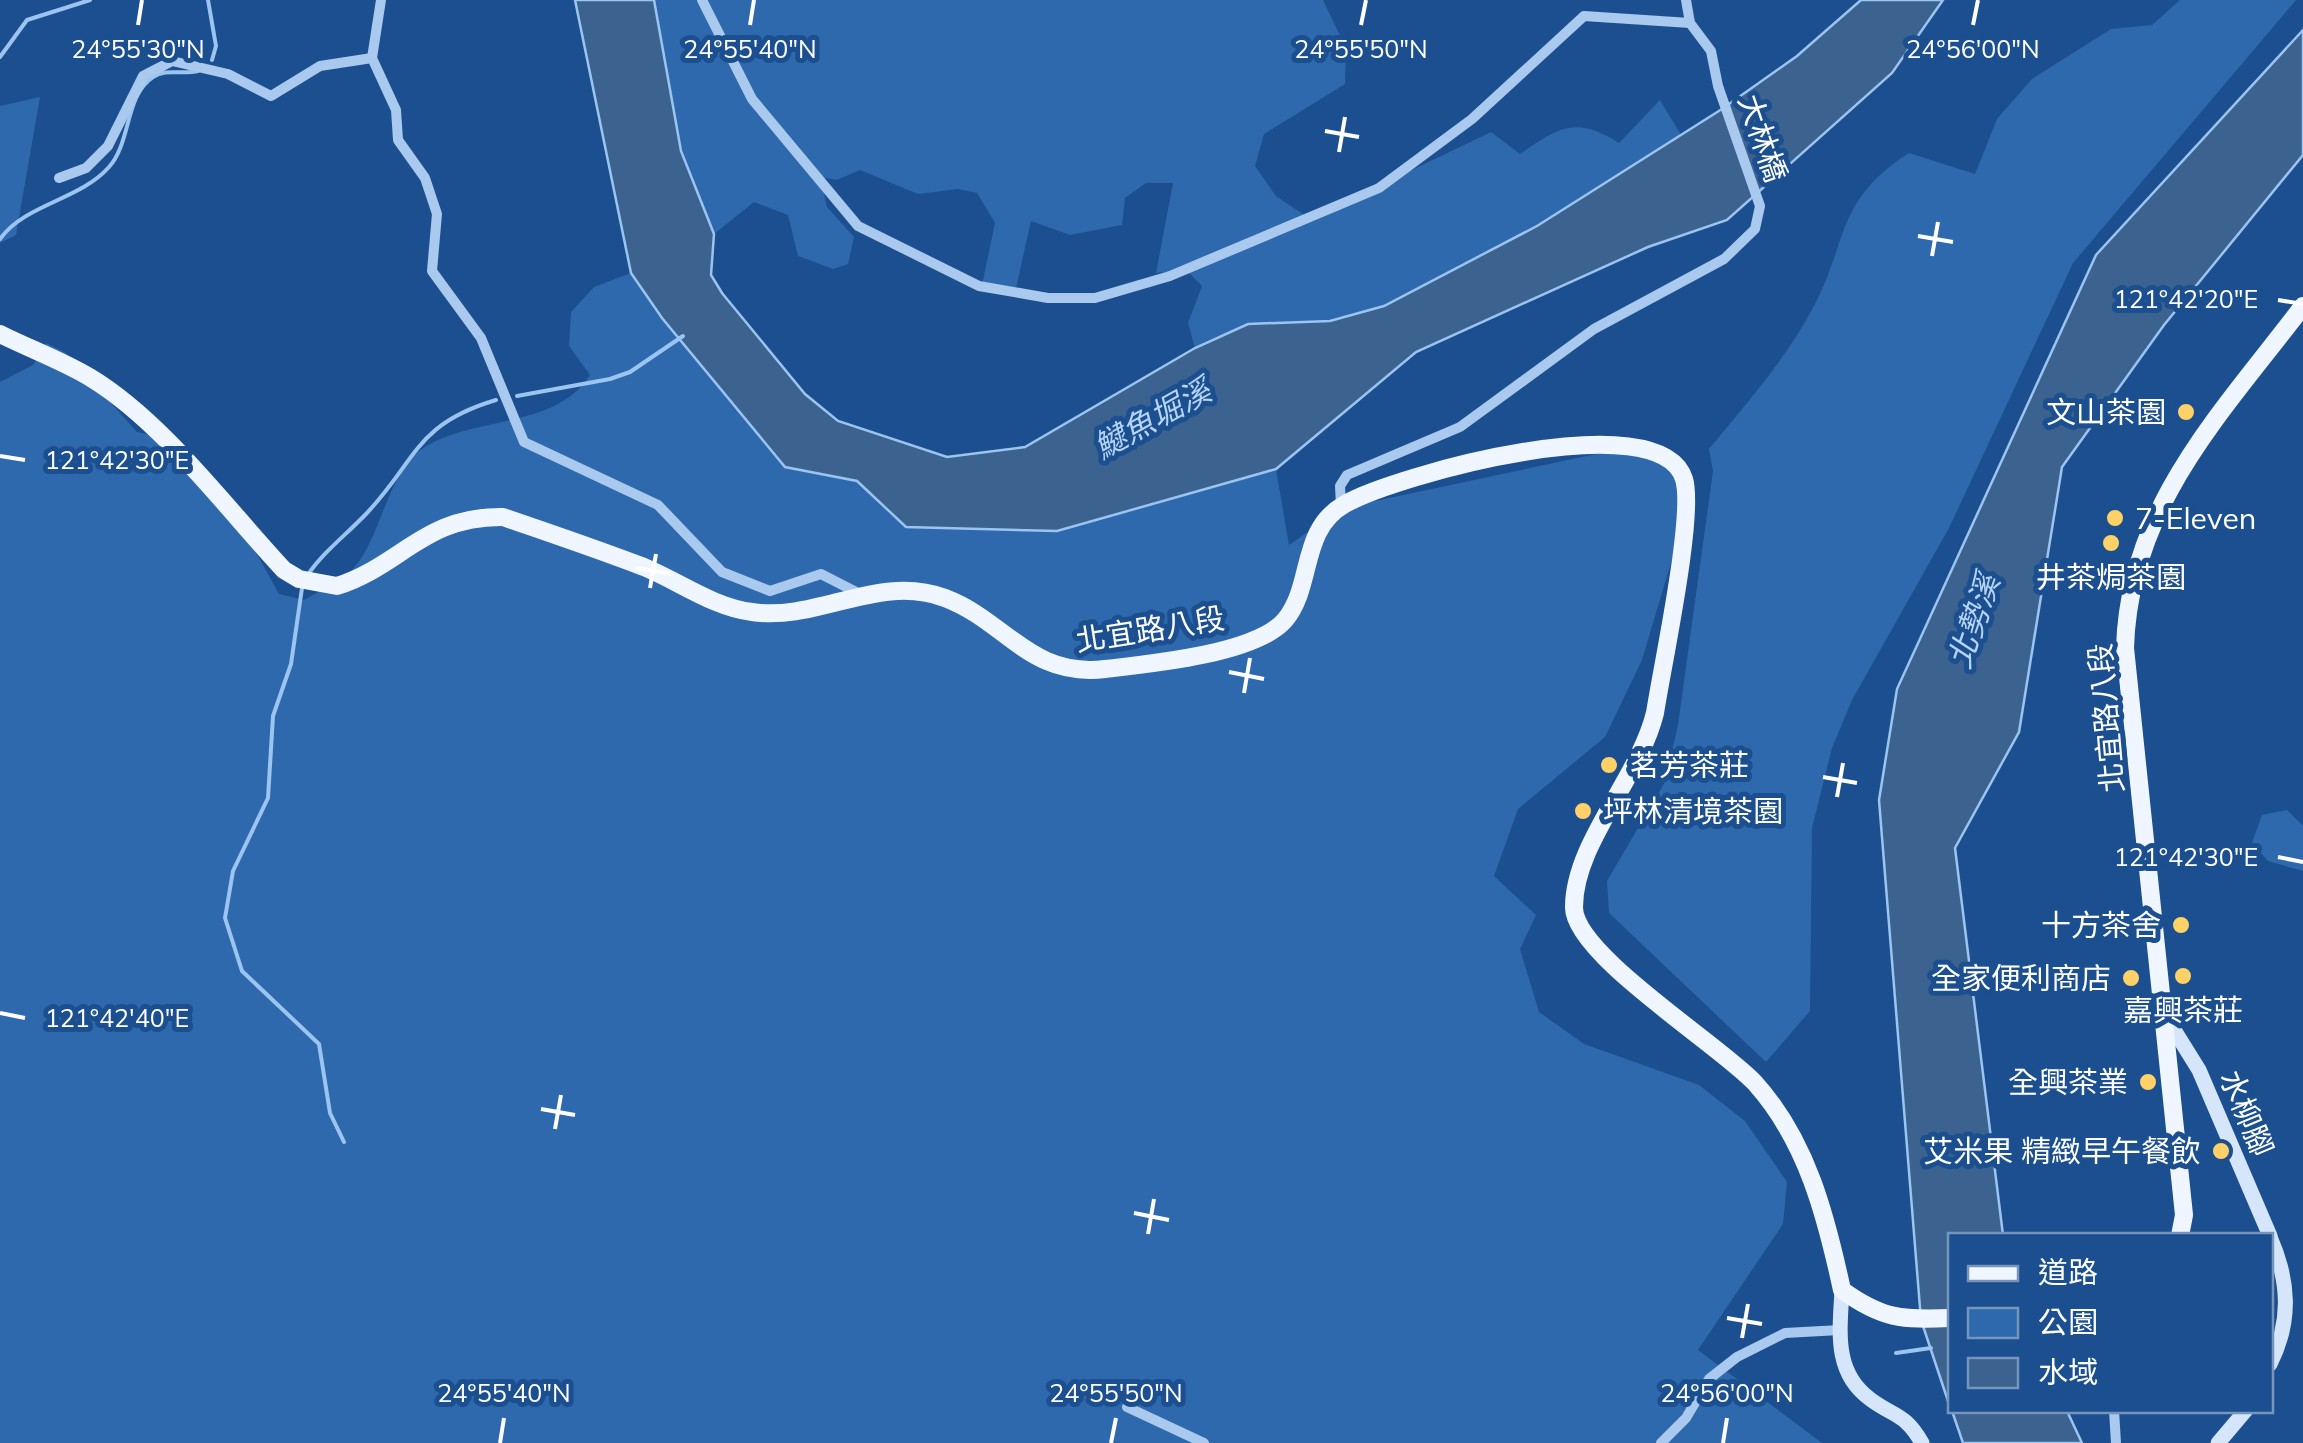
<svg xmlns="http://www.w3.org/2000/svg" width="2303" height="1443" font-family="Mulish,'Noto Sans TC',sans-serif">
	<style>
		.green { fill: #2e69ad }
		.water { fill: #3c6290; stroke: #9cc4f0; stroke-width: 2.5 }
		.lines { fill: none; stroke-linecap: round; stroke-linejoin: round }
		.stream { stroke: #9cc4f0; stroke-width: 4 }
		.street { stroke: #a9c9ee; stroke-width: 10 }
		.secondary { stroke: #d6e6fa; stroke-width: 15 }
		.primary { stroke: #f0f6ff; stroke-width: 18 }
		.ticks { fill: none; stroke: #fff; stroke-width: 4 }
		.poi-dot { fill: #ffd166; stroke: #1b4f8f; stroke-width: 4 }
		.labels { text-anchor: middle; dominant-baseline: central; stroke-width: 10; stroke-linejoin: round; paint-order: stroke }
		.street-label { font-size: 30px; fill: #fff; stroke: #1b4f8f }
		.poi-label { font-size: 30px; fill: #fff; stroke: #1b4f8f; text-anchor: end }
		.water-label { font-size: 32px; font-style: italic; fill: #b5d3f5; stroke: #1b4f8f }
		.ticks-label { font-size: 25px; text-anchor: middle; fill: #fff; stroke: #1b4f8f; stroke-width: 10; stroke-linejoin: round; paint-order: stroke }
	</style>
	<rect width="100%" height="100%" fill="#1b4f8f"/>
	<g class="green">
		<path d="M 654,0 L 1323,0 L 1346,48 L 1345,84 L 1264,134 L 1255,166 L 1276,196 L 1310,219 L 1491,132 L 1520,154 C 1558,128 1575,115 1619,143 L 1660,100 L 1681,135 L 1537,226 L 1384,306 L 1330,321 L 1248,324 L 1195,348 L 1188,323 L 1202,286 L 1186,270 L 1156,273 L 1173,183 L 1146,183 L 1125,198 L 1122,225 L 1070,235 L 1031,221 L 1015,293 L 982,285 L 995,223 L 977,193 L 958,189 L 918,194 L 860,170 L 837,180 L 820,177 L 827,207 L 854,237 L 848,264 L 833,269 L 798,256 L 788,215 L 754,202 L 714,234 L 681,151 Z"/>
		<path d="M 2180,0 L 2296,0 L 2073,263 L 1949,528 L 1852,700 L 1832,748 L 1812,828 L 1810,1011 L 1766,1062 L 1609,913 L 1607,881 L 1665,782 L 1678,725 L 1713,471 L 1709,449 C 1747,403 1786,359 1814,306 C 1849,238 1836,200 1909,153 L 1975,174 L 1997,119 L 2032,79 L 2111,29 L 2152,25 Z"/>
		<path d="M 40,97 L 16,235 L 0,243 L 0,106 Z"/>
		<path d="M 631,273 L 662,318 L 785,467 L 857,481 L 906,527 L 1057,531 L 1276,469 L 1289,545 L 1342,508 L 1629,447 L 1663,454 L 1683,481 L 1675,549 L 1642,660 L 1605,737 L 1518,809 L 1494,876 L 1536,915 L 1520,949 L 1539,1012 L 1584,1044 L 1699,1085 L 1745,1121 L 1787,1182 L 1783,1224 L 1698,1350 L 1822,1443 L 0,1443 L 0,382 L 33,365 L 46,343 L 66,353 L 137,432 L 175,440 L 242,527 L 279,594 L 304,600 C 318,592 337,583 350,572 C 381,543 386,471 425,447 C 476,415 556,429 590,375 L 569,346 L 571,312 L 594,287 Z"/>
		<path d="M 2287,810 L 2303,826 L 2303,871 L 2268,861 L 2252,843 L 2262,815 Z"/>
	</g>
	<g class="water">
		<path d="M 575,0 L 654,0 L 681,151 L 714,234 L 711,275 L 722,293 L 805,394 L 838,421 L 947,457 L 1025,447 L 1195,348 L 1248,324 L 1330,321 L 1384,306 L 1537,226 L 1722,109 L 1797,56 L 1861,0 L 1943,0 L 1892,73 L 1727,220 L 1648,247 L 1416,352 L 1276,469 L 1057,531 L 906,527 L 857,481 L 785,467 L 662,318 L 631,273 Z"/>
		<path d="M 2303,30 L 2303,155 L 2164,325 L 2062,467 L 2019,732 L 1955,848 L 2003,1235 L 1950,1236 L 1950,1407 L 1921,1320 L 1879,800 L 1897,689 L 2096,255 Z"/>
		<path d="M 1952,1411 L 2067,1411 L 2082,1443 L 1963,1443 Z"/>
	</g>
	<g class="lines">
		<g class="stream">
			<path d="M 208,0 L 216,46 L 212,60"/>
			<path d="M 0,57 L 27,20 L 90,0"/>
			<path d="M 0,239 C 25,204 80,200 109,167 C 131,143 125,95 153,77 C 166,68 183,75 198,71"/>
			<path d="M 517,396 L 610,379 L 630,372 L 683,336"/>
			<path d="M 307,576 C 323,552 346,535 366,514 C 417,460 415,424 496,400"/>
			<path d="M 302,588 L 291,664 L 273,716 L 268,798 L 233,871 L 225,918 L 242,971 L 319,1044 L 330,1113 L 344,1142"/>
			<path d="M 1896,1353 L 1931,1348"/>
		</g>
		<g class="street">
			<path d="M 381,0 L 372,58 L 396,110 L 398,140 L 425,178 L 437,214 L 432,271 L 481,338 L 524,442 L 658,505 L 722,572 L 770,591 L 821,574 L 860,594"/>
			<path d="M 702,0 L 752,99 L 858,226 L 979,286 L 1048,298 L 1095,298 L 1170,276 L 1379,188 L 1472,119 L 1584,16 L 1690,23"/>
			<path d="M 59,178 L 86,168 L 108,146 L 143,76 L 172,61 L 228,74 L 271,96 L 320,66 L 372,58"/>
			<path d="M 1341,506 L 1340,486 L 1347,475 L 1460,427 L 1594,329 L 1724,259 L 1755,229 L 1760,206 L 1718,86 L 1711,51 L 1690,23 L 1686,0"/>
			<path d="M 1127,1407 L 1204,1443"/>
			<path d="M 2114,1410 L 2116,1443"/>
			<path d="M 1661,1443 L 1686,1418 L 1709,1379 L 1737,1357 L 1785,1333 L 1840,1330"/>
		</g>
		<g class="secondary">
			<path d="M 2166,1017 L 2199,1070 L 2270,1236"/>
			<path d="M 2270,1237 C 2289,1280 2292,1321 2270,1364"/>
			<path d="M 1842,1290 C 1840,1330 1833,1372 1870,1399 C 1894,1417 1905,1413 1922,1443"/>
			<path d="M 2218,1443 L 2246,1410"/>
		</g>
		<g class="primary">
			<path d="M 0,334 C 30,349 63,361 91,378 C 163,422 226,508 284,570 L 299,579 L 337,586 C 402,565 424,516 503,517 C 550,533 597,549 644,567 C 680,582 713,607 752,612 C 818,622 878,573 945,598 C 1006,621 1030,678 1105,669 C 1149,664 1256,654 1285,620 C 1314,585 1299,530 1345,504 C 1396,475 1660,402 1684,479 C 1695,515 1662,667 1655,713 C 1639,778 1574,843 1574,907 C 1573,954 1720,1045 1755,1083 C 1807,1141 1826,1216 1842,1290 C 1882,1319 1902,1320 1950,1318"/>
			<path d="M 2180,1236 L 2184,1215 L 2125,648 C 2129,506 2221,414 2303,306"/>
		</g>
	</g>
	<path class="ticks" d="M 138,25 L 142,0M 750,25 L 754,0M 1361,25 L 1366,0M 1973,25 L 1978,0M 1325,131 L 1359,137M 1339,152 L 1345,117M 1918,236 L 1953,242M 1932,256 L 1938,222M 2278,300 L 2303,304M 0,456 L 25,460M 636,568 L 671,574M 650,588 L 656,554M 1229,672 L 1264,679M 1244,693 L 1250,658M 1823,777 L 1857,783M 1837,797 L 1843,763M 2278,857 L 2303,862M 0,1013 L 25,1018M 541,1109 L 575,1115M 555,1129 L 561,1095M 1134,1213 L 1169,1220M 1148,1234 L 1154,1199M 1727,1318 L 1762,1324M 1742,1338 L 1748,1304M 500,1443 L 504,1418M 1111,1443 L 1116,1418M 1723,1443 L 1727,1418"/>
	<g class="poi-dot">
		<circle cx="2186" cy="412" r="10"/>
		<circle cx="2115" cy="518" r="10"/>
		<circle cx="2111" cy="543" r="10"/>
		<circle cx="1609" cy="765" r="10"/>
		<circle cx="1583" cy="811" r="10"/>
		<circle cx="2181" cy="925" r="10"/>
		<circle cx="2183" cy="976" r="10"/>
		<circle cx="2131" cy="978" r="10"/>
		<circle cx="2148" cy="1082" r="10"/>
		<circle cx="2221" cy="1151" r="10"/>
	</g>
	<g class="labels">
		<g class="street-label">
			<text transform="translate(1763 138) rotate(71)">大林橋</text>
			<text transform="translate(1150 629) rotate(-9)">北宜路八段</text>
			<text transform="translate(2106 718) rotate(-95)">北宜路八段</text>
			<text transform="translate(2247 1113) rotate(67)">水柳腳</text>
		</g>
		<g class="poi-label">
			<text x="2166" y="412">文山茶園</text>
			<text x="2135" y="518" text-anchor="start">7-Eleven</text>
			<text x="2111" y="577" text-anchor="middle">井茶焗茶園</text>
			<text x="1629" y="765" text-anchor="start">茗芳茶莊</text>
			<text x="1603" y="811" text-anchor="start">坪林清境茶園</text>
			<text x="2161" y="925">十方茶舍</text>
			<text x="2111" y="978">全家便利商店</text>
			<text x="2183" y="1010" text-anchor="middle">嘉興茶莊</text>
			<text x="2128" y="1082">全興茶業</text>
			<text x="2201" y="1151">艾米果 精緻早午餐飲</text>
		</g>
		<g class="water-label">
			<text transform="translate(1152 418) rotate(-29)">𩻸魚堀溪</text>
			<text transform="translate(1973 621) rotate(-71)">北勢溪</text>
		</g>
	</g>
	<g class="ticks-label">
		<text x="138" y="58">24°55'30"N</text>
		<text x="750" y="58">24°55'40"N</text>
		<text x="1361" y="58">24°55'50"N</text>
		<text x="1973" y="58">24°56'00"N</text>
		<text x="2186" y="308">121°42'20"E</text>
		<text x="117" y="469">121°42'30"E</text>
		<text x="2186" y="866">121°42'30"E</text>
		<text x="117" y="1027">121°42'40"E</text>
		<text x="504" y="1402">24°55'40"N</text>
		<text x="1116" y="1402">24°55'50"N</text>
		<text x="1727" y="1402">24°56'00"N</text>
	</g>
	<rect x="1948" y="1233" width="325" height="180" fill="#1b4f8f" stroke="#7695bc" stroke-width="2.5"/>
	<rect x="1968" y="1266" width="50" height="15" fill="#f0f6ff" stroke="#7695bc" stroke-width="2.5"/>
	<text x="2038" y="1283" font-size="30" fill="#ffffff">道路</text>
	<rect x="1968" y="1308" width="50" height="30" fill="#2e69ad" stroke="#7695bc" stroke-width="2.5"/>
	<text x="2038" y="1333" font-size="30" fill="#ffffff">公園</text>
	<rect x="1968" y="1358" width="50" height="30" fill="#3c6290" stroke="#7695bc" stroke-width="2.5"/>
	<text x="2038" y="1383" font-size="30" fill="#ffffff">水域</text>
</svg>
